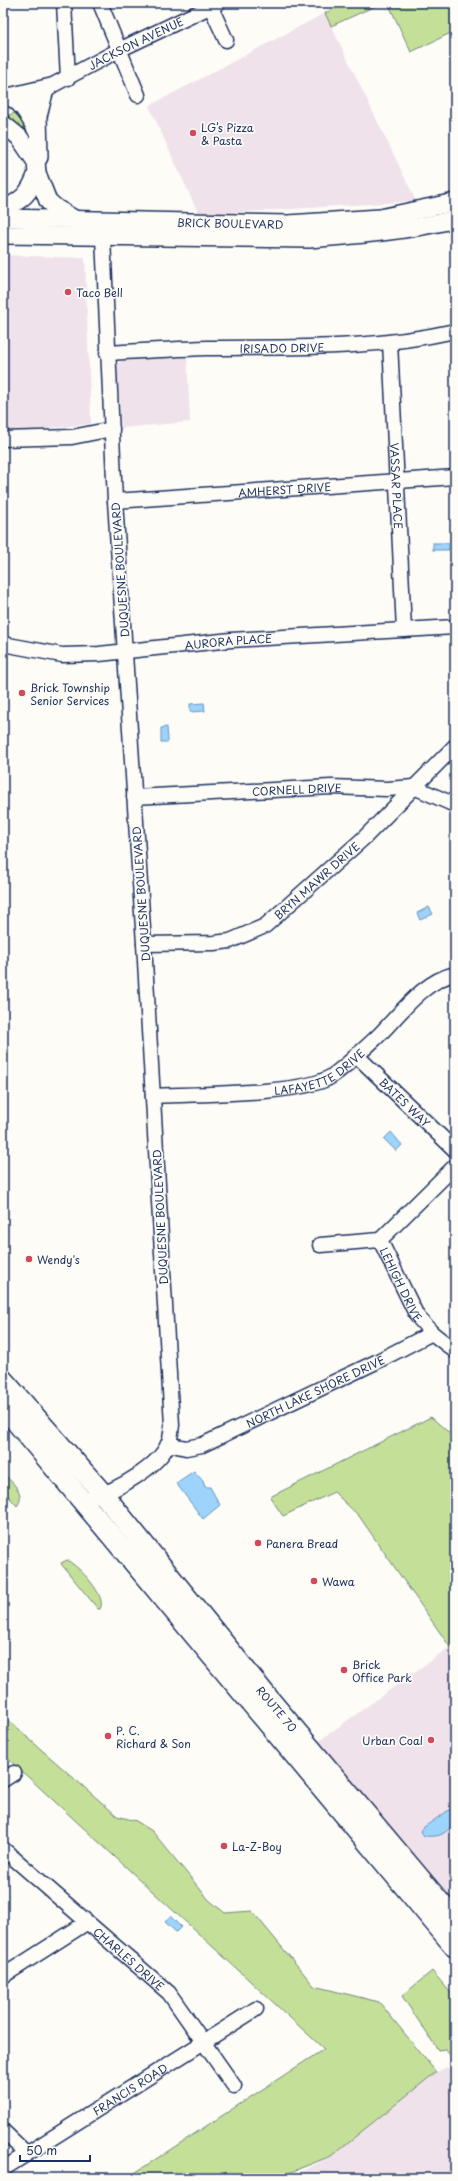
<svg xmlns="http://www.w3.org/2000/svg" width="458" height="2181" font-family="'Playpen Sans',sans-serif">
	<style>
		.built { fill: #f0e2ea }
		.green { fill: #c4e098; stroke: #70887b }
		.water { fill: #9dd4fc; stroke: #6992bd }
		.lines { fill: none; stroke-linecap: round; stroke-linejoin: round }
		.minor-casing { stroke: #1b2f5e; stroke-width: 17 }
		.major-casing { stroke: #1b2f5e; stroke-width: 20 }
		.highway-casing { stroke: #1b2f5e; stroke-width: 23 }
		.minor { stroke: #fdfcf7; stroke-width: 14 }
		.major { stroke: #fdfcf7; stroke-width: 17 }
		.highway { stroke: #fdfcf7; stroke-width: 20 }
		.poi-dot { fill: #d1495b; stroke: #fdfcf7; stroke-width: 1.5 }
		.labels { text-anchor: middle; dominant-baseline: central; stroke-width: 3.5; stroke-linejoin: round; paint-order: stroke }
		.street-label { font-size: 11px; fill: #1b2f5e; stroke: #fdfcf7 }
		.poi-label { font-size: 11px; fill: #1b2f5e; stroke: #fdfcf7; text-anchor: start }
	</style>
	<rect width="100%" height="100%" fill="#fdfcf7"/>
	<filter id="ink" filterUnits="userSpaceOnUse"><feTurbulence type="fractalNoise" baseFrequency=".025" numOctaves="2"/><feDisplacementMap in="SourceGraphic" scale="8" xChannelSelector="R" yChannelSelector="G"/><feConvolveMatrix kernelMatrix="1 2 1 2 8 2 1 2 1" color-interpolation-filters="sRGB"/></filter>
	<g filter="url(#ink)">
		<g class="built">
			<path d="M 325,13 L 416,201 L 199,215 L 149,106 Z"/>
			<path d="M 3,255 L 85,258 L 91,424 L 3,433 Z"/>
			<path d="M 187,354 L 190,422 L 121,428 L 117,365 L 125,358 Z"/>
			<path d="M 455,1643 L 455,1904 L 319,1741 Z"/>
			<path d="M 447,2067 L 455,2075 L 455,2178 L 290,2178 L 331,2156 L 436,2072 Z"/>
		</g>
		<g class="green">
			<path d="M 345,3 L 382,3 L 331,26 L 325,13 Z"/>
			<path d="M 388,3 L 455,3 L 455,31 L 411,52 Z"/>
			<path d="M 20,111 L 31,139 L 29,140 L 6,118 L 6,116 Z"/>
			<path d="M 431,1417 L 455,1438 L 455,1643 L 450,1647 L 359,1516 L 334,1492 L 283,1516 L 270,1497 Z"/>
			<path d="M 3,1473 C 11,1482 27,1493 17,1506 L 3,1490 Z"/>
			<path d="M 67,1560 C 78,1566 108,1596 100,1609 L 98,1609 L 62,1565 L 61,1563 Z"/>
			<path d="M 3,1716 L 117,1816 L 136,1821 L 152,1831 L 209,1900 L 225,1913 L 252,1911 L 314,1986 L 379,2002 L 436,2072 L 331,2156 L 276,2178 L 127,2178 L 324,2049 L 3,1754 Z"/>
			<path d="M 432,1971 L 455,1998 L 455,2061 L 445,2049 L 438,2050 L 402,1996 Z"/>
		</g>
		<g class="water">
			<rect x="433" y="543" width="16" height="7"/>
			<path d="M 204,703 L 205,711 L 190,712 L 190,704 Z"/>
			<path d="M 167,727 L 168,742 L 161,742 L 161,728 Z"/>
			<path d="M 429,907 L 433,914 L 420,920 L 417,913 Z"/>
			<path d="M 391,1132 L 402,1145 L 396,1151 L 384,1139 Z"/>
			<path d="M 194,1471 L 203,1481 L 205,1487 L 210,1487 L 220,1505 L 203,1519 L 176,1483 Z"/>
			<path d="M 455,1806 L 455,1824 C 442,1835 441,1837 424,1836 L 421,1831 L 424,1827 Z"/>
			<path d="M 170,1916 L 181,1927 L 176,1932 L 165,1922 Z"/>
		</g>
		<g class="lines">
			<g class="minor-casing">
				<g id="minor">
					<path d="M 64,3 L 68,78"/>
					<path d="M 100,3 L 138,95"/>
					<path d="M 209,3 L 226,40"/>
					<path id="s1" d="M 6,96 L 53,85 L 119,50 L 218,3"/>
					<path d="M 19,104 L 37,98 L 49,89"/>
					<path id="s2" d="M 390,342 L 404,630"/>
					<path id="s3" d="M 107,353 C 141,351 174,349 207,348 C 292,347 371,350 455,331"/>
					<path d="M 3,439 L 72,437 L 112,429"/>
					<path id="s4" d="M 115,501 L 455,477"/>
					<path id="s5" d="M 3,644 L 62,655 L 99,654 L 231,640 L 455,627"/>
					<path id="s6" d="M 134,797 L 331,787 L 387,789 L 414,787 L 455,805"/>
					<path id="s7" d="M 144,944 L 214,943 L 230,941 L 265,926 L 365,837 L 455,746"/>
					<path id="s8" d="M 356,1055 L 455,1150"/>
					<path id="s9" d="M 153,1096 C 190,1094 306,1095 332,1076 C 347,1065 362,1051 376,1038 C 399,1016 422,981 455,974"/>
					<path id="s10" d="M 380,1240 L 417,1316 L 432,1333"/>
					<path d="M 380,1240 L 455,1166"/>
					<path d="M 320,1245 L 380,1240"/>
					<path id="s11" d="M 168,1444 L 186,1448 L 202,1445 L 376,1362 L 432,1333 L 455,1351"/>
					<path d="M 94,1496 C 117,1491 159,1466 168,1444 C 171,1439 171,1431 172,1425 L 144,944 L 115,501 L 103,237"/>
					<path d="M 3,1780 L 14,1773"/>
					<path id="s12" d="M 3,1849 L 169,1993 L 234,2086"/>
					<path d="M 3,1976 L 86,1923"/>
					<path d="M 3,2131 L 27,2154"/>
					<path id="s13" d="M 3,2169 L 256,2009"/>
				</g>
			</g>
			<g class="major-casing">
				<g id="major">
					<path d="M 3,96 C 21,96 31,120 38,133"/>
					<path d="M 3,124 L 19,137 L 36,162 L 37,173 L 48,201 L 56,208 L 76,220"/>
					<path d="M 36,162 L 39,157 L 38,116 L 44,93"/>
					<path d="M 3,210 C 23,199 29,195 37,173"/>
					<path id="s14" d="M 3,218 L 288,224 L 380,218 L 455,202"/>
					<path d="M 3,235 L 310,239 C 358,235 407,231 455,219"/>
				</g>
			</g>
			<g class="highway-casing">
				<g id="highway">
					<path id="s15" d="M 3,1380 L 103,1494 L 269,1699 L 455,1920"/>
					<path d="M 3,1406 L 455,1947"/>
				</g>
			</g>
			<use href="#minor" class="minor"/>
			<use href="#major" class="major"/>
			<use href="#highway" class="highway"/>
		</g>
	</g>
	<g class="poi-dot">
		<circle cx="193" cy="133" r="4"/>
		<circle cx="68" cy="292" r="4"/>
		<circle cx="22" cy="693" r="4"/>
		<circle cx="29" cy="1259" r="4"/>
		<circle cx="258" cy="1543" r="4"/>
		<circle cx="314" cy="1581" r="4"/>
		<circle cx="344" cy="1670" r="4"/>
		<circle cx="108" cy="1736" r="4"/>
		<circle cx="431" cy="1740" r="4"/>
		<circle cx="224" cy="1846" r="4"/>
	</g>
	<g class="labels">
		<g class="street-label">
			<text stroke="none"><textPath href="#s1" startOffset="141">JACKSON AVENUE</textPath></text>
			<text stroke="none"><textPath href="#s14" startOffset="227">BRICK BOULEVARD</textPath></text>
			<text stroke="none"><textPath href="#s3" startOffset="175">IRISADO DRIVE</textPath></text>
			<text stroke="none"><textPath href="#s2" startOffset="144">VASSAR PLACE</textPath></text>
			<text stroke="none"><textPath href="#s4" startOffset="170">AMHERST DRIVE</textPath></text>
			<text transform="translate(120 570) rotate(-94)">DUQUESNE BOULEVARD</text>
			<text stroke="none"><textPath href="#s5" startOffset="227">AURORA PLACE</textPath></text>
			<text stroke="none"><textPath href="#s6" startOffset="163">CORNELL DRIVE</textPath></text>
			<text stroke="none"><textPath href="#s7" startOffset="193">BRYN MAWR DRIVE</textPath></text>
			<text transform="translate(141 894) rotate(-94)">DUQUESNE BOULEVARD</text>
			<text stroke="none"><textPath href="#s9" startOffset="171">LAFAYETTE DRIVE</textPath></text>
			<text stroke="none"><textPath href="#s8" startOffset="68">BATES WAY</textPath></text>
			<text transform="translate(160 1217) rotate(-93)">DUQUESNE BOULEVARD</text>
			<text stroke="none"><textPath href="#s10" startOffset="49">LEHIGH DRIVE</textPath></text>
			<text stroke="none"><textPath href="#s11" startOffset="160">NORTH LAKE SHORE DRIVE</textPath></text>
			<text stroke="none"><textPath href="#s15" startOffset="428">ROUTE 70</textPath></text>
			<text stroke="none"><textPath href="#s12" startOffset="167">CHARLES DRIVE</textPath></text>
			<text stroke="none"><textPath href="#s13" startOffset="150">FRANCIS ROAD</textPath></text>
		</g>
		<g class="poi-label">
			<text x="201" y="127">LG’s Pizza<tspan x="201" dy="13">&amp; Pasta</tspan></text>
			<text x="76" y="292">Taco Bell</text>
			<text x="30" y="687">Brick Township<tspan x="30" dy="13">Senior Services</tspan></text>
			<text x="37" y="1259">Wendy's</text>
			<text x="266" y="1543">Panera Bread</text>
			<text x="322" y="1581">Wawa</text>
			<text x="352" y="1664">Brick<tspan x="352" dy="13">Office Park</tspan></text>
			<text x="116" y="1730">P. C.<tspan x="116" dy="13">Richard &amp; Son</tspan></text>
			<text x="423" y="1740" text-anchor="end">Urban Coal</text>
			<text x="232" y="1846">La-Z-Boy</text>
		</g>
	</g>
	<rect width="458" height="2181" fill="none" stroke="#fdfcf7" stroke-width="16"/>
	<rect x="8" y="8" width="442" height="2165" fill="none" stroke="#1b2f5e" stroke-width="1.5" filter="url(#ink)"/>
	<path d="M20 2155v6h70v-6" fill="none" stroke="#1b2f5e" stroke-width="2"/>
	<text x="26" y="2155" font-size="12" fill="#1b2f5e" stroke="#fdfcf7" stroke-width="3" paint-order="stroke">50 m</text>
</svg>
